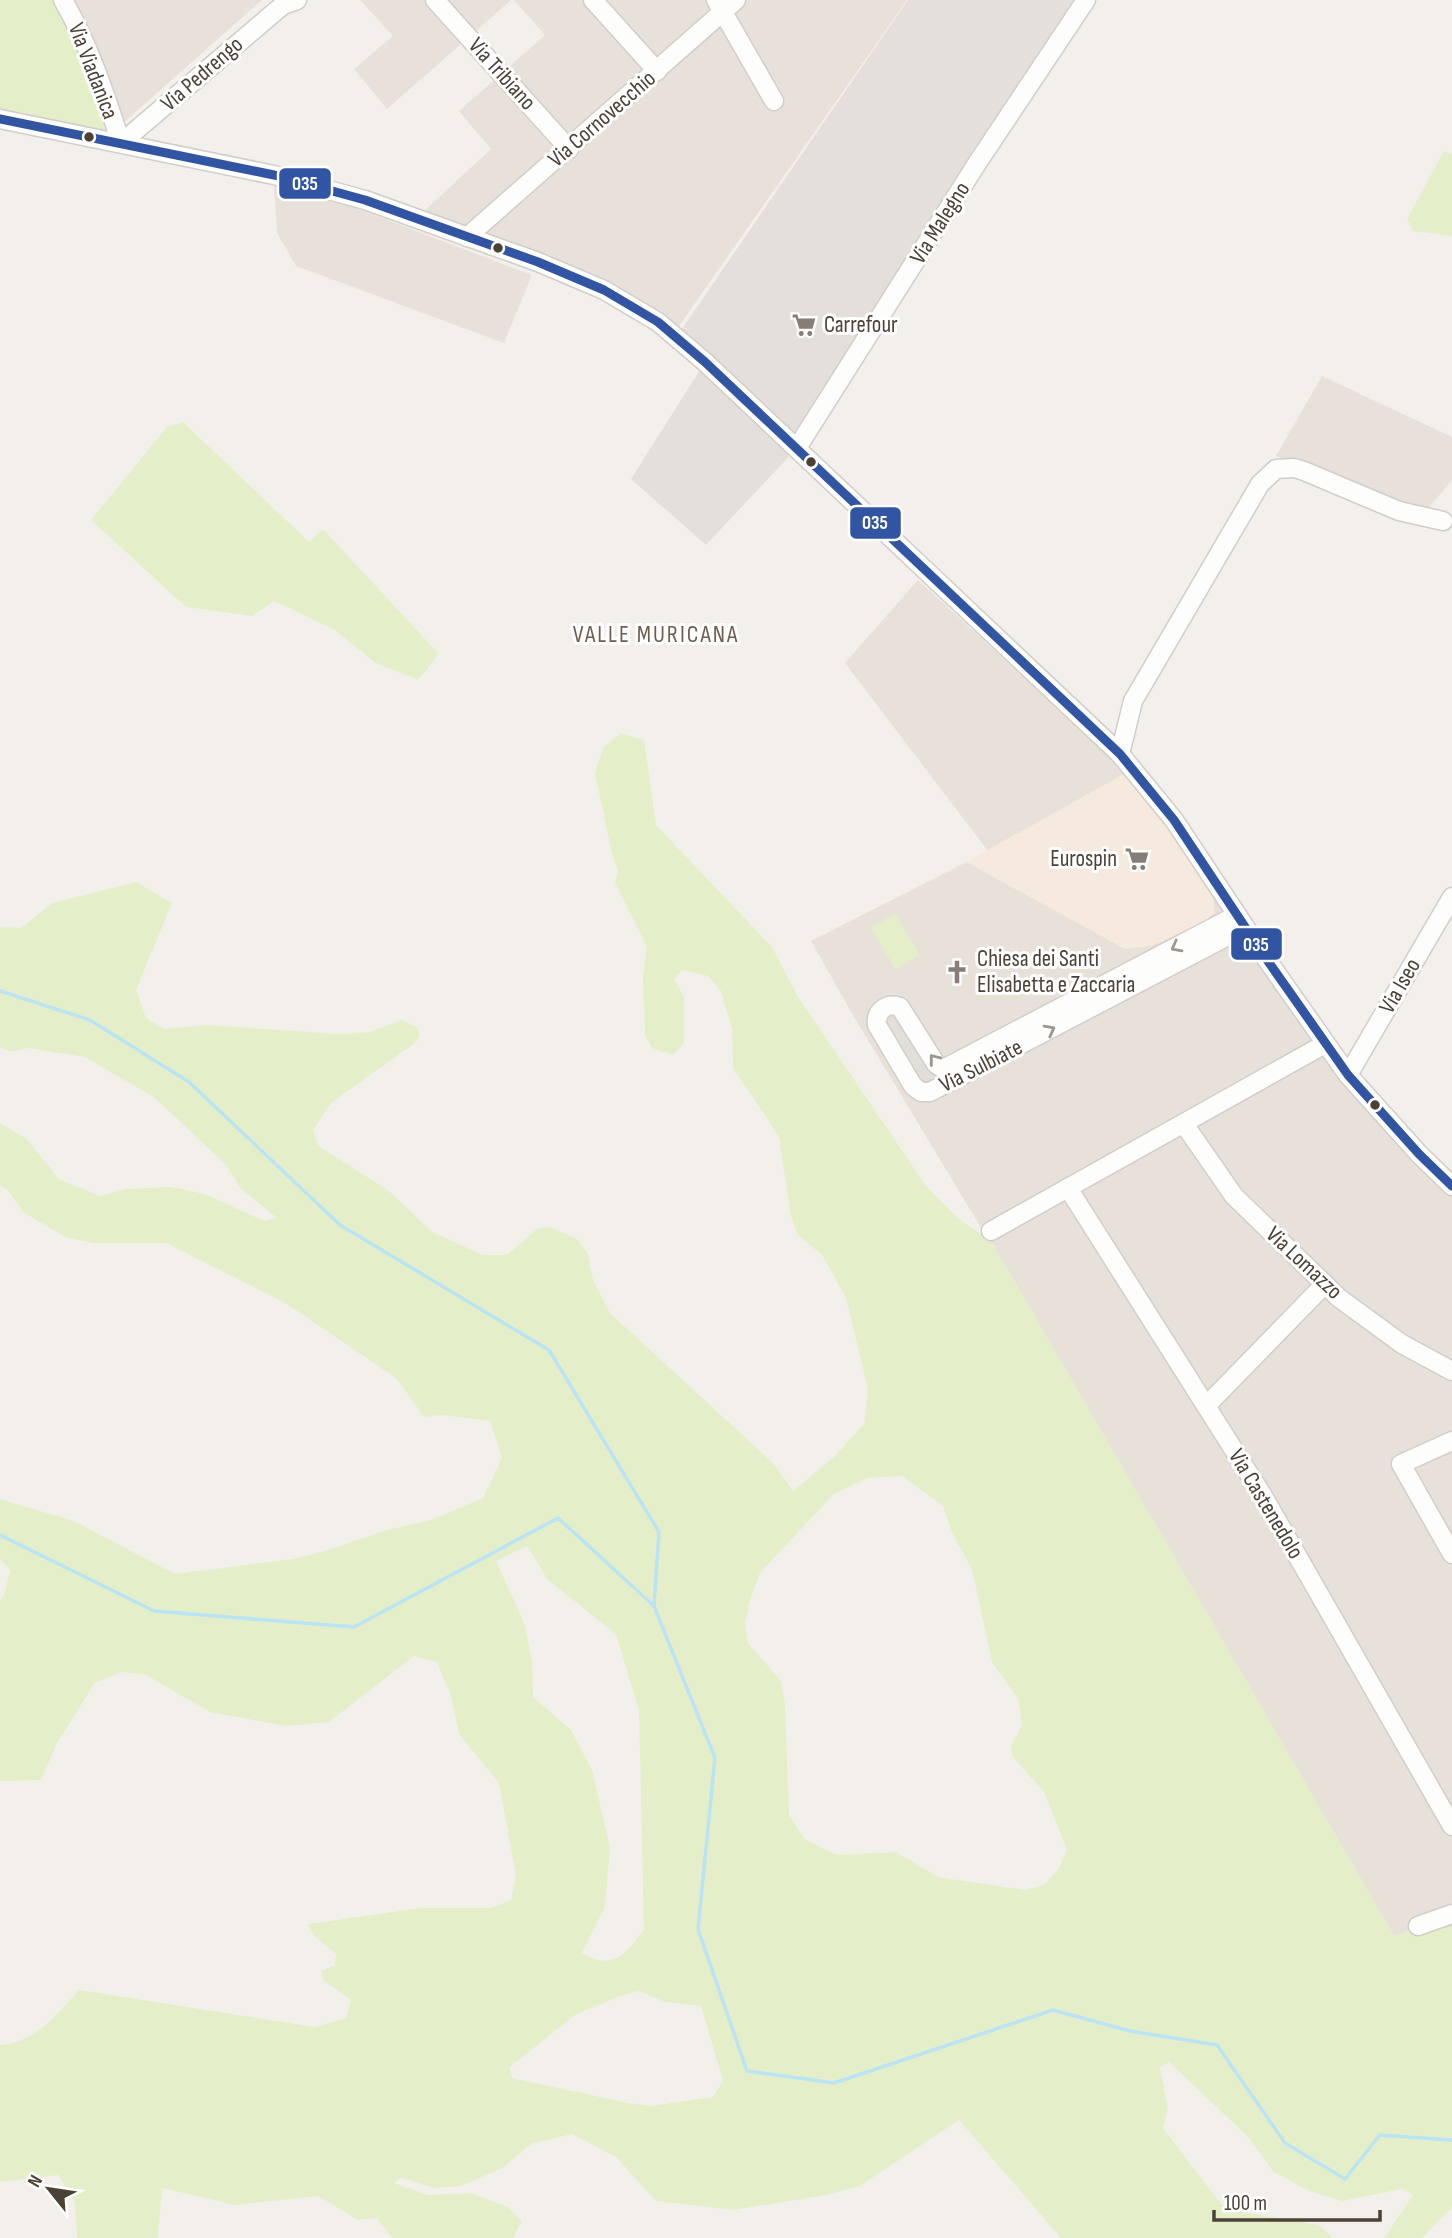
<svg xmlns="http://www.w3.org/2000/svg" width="1452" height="2238" font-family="'Sofia Sans Condensed',sans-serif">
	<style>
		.residential { fill: #e7e1d9 }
		.commercial { fill: #f6eade }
		.industrial { fill: #e4dfda }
		.green { fill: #e4efca; fill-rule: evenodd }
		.parking { fill: #e2dfdb }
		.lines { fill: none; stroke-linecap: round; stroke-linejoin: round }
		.stream { stroke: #bae3f4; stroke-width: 3.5 }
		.minor-casing { stroke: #d1ceca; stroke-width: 21 }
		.minor { stroke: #fdfdfc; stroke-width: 18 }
		.bus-1-casing { stroke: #fff; stroke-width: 14 }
		.bus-1 { stroke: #3155a3; stroke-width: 9 }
		.oneway { stroke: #9b968f }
		.bus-dot { fill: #4b4136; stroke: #fff; stroke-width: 2.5 }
		.labels { text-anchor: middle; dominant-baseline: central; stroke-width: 6; stroke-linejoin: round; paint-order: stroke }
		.street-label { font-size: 23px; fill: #4b4136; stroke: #fff }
		.poi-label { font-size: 23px; fill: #4b4136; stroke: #fff; text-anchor: start }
		.neighbourhood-label { font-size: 24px; letter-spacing: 2px; fill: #6f5d4d; stroke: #fff }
		.line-badge { stroke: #fff; stroke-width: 2.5 }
		.badge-label { font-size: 19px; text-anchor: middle; font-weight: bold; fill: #fff }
	</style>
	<rect width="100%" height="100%" fill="#f3f0ec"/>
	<g class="residential">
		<path d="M 70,0 L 262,0 L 121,125 Z"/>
		<path d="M 360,0 L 511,0 L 387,109 L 354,69 L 393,36 Z"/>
		<path d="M 514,0 L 907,0 L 679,326 L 602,279 L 530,249 L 424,211 L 491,149 L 459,111 L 545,35 Z"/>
		<path d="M 274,185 L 340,202 L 532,275 L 504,343 L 296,266 L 277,233 Z"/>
		<path d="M 1322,376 L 1452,437 L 1452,480 L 1425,512 L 1406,503 L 1403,509 L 1276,456 Z"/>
		<path d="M 918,580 L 1095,743 L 1124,774 L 1030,829 L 1141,769 L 1201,844 L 1280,964 L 1369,1091 L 1452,1175 L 1452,1918 L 1394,1936 L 991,1241 L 980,1226 L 854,1017 L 811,941 L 988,851 L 845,663 Z"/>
	</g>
	<path class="commercial" d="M 1124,774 L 1160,816 L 1214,900 L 1214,913 L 1199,925 L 1151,946 L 1125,949 L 966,862 Z"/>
	<path class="industrial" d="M 908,0 L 1086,0 L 797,448 L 706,545 L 631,479 L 705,362 L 677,336 Z"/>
	<g class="green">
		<path d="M 0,0 L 54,0 L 71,27 L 110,133 L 0,111 Z"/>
		<path d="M 1444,151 L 1452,154 L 1452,236 L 1413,231 L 1407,219 Z"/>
		<path d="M 183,422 L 309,542 L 323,529 L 439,654 L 418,680 L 374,662 L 335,630 L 274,601 L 253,616 L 186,607 L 91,520 L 167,427 Z"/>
		<path d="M 621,733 L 644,740 L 656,825 L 772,947 L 797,995 L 926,1186 L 959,1219 L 991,1241 L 1394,1936 L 1452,1918 L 1452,2207 L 1422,2238 L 1384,2238 L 1413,2195 L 1402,2189 L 1342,2201 L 1309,2191 L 1274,2172 L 1248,2137 L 1169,2062 L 1160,2068 L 1168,2108 L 1163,2128 L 1222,2205 L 1244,2212 L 1318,2225 L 1334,2238 L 1061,2238 L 959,2120 L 860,2186 L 826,2195 L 734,2210 L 656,2201 L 616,2157 L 572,2134 L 531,2144 L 501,2169 L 460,2186 L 434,2188 L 401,2178 L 394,2183 L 428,2195 L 471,2193 L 508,2207 L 522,2221 L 513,2238 L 393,2238 L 376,2218 L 358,2220 L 318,2196 L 235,2205 L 162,2188 L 158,2238 L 77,2238 L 75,2203 L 58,2175 L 0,2182 L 0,2045 C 36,2042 56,2015 79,1990 L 315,2027 L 346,2018 L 351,2000 L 323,1980 L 321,1971 L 335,1965 L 336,1954 L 314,1936 L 308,1924 L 421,1908 L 490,1908 L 511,1900 L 516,1876 L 499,1783 L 459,1734 L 451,1696 L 437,1662 L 414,1656 L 329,1722 L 285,1726 L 210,1712 L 146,1675 L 122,1672 L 95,1683 L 57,1743 L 41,1780 L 0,1781 L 0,1600 L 4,1596 L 10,1570 L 0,1559 L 0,1499 L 74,1521 L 175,1574 L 293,1559 L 328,1550 L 387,1530 L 431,1520 L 483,1498 L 502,1458 L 490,1421 L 441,1415 L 424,1417 L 397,1379 L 287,1304 L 166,1243 L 94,1243 L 67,1238 L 23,1212 L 8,1190 L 0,1185 L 0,1123 L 26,1138 L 59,1179 L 100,1196 L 126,1189 L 171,1187 L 205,1194 L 264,1221 L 277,1218 L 241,1189 L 227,1166 L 155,1098 L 85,1057 L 27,1048 L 10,1052 L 0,1047 L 0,927 L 21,928 L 52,903 L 136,882 L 172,903 L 136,990 L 146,1018 L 164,1029 L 208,1025 L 338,1034 L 371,1032 L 402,1020 L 418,1028 L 420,1036 L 415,1043 L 331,1103 L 313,1130 L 319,1146 L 389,1191 L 432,1232 L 483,1255 L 507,1255 L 537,1229 L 550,1227 L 577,1239 L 588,1254 L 593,1280 L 610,1313 L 775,1465 L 793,1491 L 835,1456 L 864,1424 L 868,1389 L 846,1298 L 823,1256 L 797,1234 L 791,1216 L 779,1138 L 767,1118 L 733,1069 L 732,1029 L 721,991 L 708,976 L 682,970 L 674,979 L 684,997 L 684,1043 L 673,1055 L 652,1048 L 645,1035 L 643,976 L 647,947 L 615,883 L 618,871 L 612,854 L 595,773 L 603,748 ZM 902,1476 L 943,1506 L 952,1533 L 972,1569 L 992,1662 L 1018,1699 L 1022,1724 L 1011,1747 L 1013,1757 L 1044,1792 L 1067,1850 L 1059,1868 L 1044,1885 L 1025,1890 L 938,1877 L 896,1852 L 836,1855 L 805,1839 L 789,1815 L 785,1704 L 781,1681 L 748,1643 L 745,1622 L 750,1600 L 760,1573 L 834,1494 L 868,1478 ZM 527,1546 L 548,1580 L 616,1634 L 639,1711 L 644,1929 C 627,1954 613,1971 582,1953 L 605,1907 L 610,1847 L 592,1770 L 571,1730 L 533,1697 L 532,1663 L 525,1625 L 496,1561 ZM 638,1991 L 665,2002 L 701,2006 L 723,2081 L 713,2097 L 651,2106 L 628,2103 L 512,2078 L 510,2067 L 575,2015 L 618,1997 Z"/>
		<path d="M 895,913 L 920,955 L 896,970 L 871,928 Z"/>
	</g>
	<path class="parking" d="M 896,1011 L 934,1070 L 973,1061 L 920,1087 L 882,1020 L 884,1016 Z"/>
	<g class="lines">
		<g class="stream">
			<path d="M 0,991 L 90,1020 L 189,1082 L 340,1225 L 549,1350 L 659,1532 L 654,1606"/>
			<path d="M 0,1535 L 154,1611 L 354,1627 L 558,1518 L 654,1606 L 715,1758 L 698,1929 L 747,2071 L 834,2083 L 1053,2010 L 1130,2031 L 1217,2045 L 1285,2143 L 1345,2179 L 1380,2135 L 1452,2140"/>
		</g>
		<g class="minor-casing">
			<g id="minor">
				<path d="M 63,0 C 89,45 105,94 121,143 L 283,5 L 297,0"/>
				<path d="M 435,0 L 569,149"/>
				<path d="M 593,0 L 657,71"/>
				<path d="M 716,0 L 774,101"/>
				<path d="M 0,119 L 274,175 L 365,200 L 538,262 L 604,290 L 658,322 L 705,362 L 1120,754 L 1174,820 L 1265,957 L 1348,1075 L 1419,1154 L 1452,1186"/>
				<path d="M 467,237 L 736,0"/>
				<path d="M 797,448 L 976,165 L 1086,0"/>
				<path d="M 1120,754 L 1133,701 L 1260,484 L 1276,469 L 1294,468 L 1304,471 L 1399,511 L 1443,521"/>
				<path d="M 1237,915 L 947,1067 L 942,1068 L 936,1064 L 900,1007 C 887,1002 875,1011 877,1025 L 913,1086 L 921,1092 L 930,1092 L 1245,927"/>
				<path d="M 1348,1075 L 1452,897"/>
				<path d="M 1184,1124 L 1234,1196 L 1339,1298 L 1402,1344 L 1452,1371"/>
				<path d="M 1068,1188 L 1263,1496 L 1452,1826"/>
				<path d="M 991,1231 L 1325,1044"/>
				<path d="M 1206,1406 L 1325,1284"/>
				<path d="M 1452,1441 L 1401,1464 L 1452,1554"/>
				<path d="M 1418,1926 L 1452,1914"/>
			</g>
		</g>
		<use href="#minor" class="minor"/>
		<g class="bus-1-casing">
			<path id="bus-1" d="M 0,119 L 274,175 L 365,200 L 538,262 L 604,290 L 658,322 L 705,362 L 1120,754 L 1174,820 L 1265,957 L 1348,1075 L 1419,1154 L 1452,1186"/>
		</g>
		<use href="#bus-1" class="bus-1"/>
	</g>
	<defs><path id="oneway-chevron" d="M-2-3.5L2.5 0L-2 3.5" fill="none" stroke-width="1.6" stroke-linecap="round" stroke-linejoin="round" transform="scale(1.75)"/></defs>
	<g class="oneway">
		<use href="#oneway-chevron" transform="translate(1176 947) rotate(152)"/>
		<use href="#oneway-chevron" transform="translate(1050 1030) rotate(-28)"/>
		<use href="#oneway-chevron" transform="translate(934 1059) rotate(-128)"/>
	</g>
	<defs>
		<g id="supermarket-bare" transform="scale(1.89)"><path d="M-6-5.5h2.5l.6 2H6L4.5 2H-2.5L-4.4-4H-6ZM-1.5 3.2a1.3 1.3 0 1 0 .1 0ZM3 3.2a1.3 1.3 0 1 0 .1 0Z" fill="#867e76" stroke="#fff" stroke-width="2.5" paint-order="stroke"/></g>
		<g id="church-bare" transform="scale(1.89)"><path d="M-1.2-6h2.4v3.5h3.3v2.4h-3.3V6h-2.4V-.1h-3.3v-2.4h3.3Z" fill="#867e76" stroke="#fff" stroke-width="2.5" paint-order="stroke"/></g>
	</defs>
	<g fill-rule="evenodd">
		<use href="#supermarket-bare" x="804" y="325"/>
		<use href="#supermarket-bare" x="1137" y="859"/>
		<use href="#church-bare" x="957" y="972"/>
	</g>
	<g class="bus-dot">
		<circle cx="89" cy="137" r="6"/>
		<circle cx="498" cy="248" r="6"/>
		<circle cx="811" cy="462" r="6"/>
		<circle cx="1375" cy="1105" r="6"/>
	</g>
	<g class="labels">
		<g class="street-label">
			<text transform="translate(93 71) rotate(69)">Via Viadanica</text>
			<text transform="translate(202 74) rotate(-41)">Via Pedrengo</text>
			<text transform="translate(502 74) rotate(48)">Via Tribiano</text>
			<text transform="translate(602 119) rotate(-41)">Via Cornovecchio</text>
			<text transform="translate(940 223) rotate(-58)">Via Malegno</text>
			<text transform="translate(1400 986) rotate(-60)">Via Iseo</text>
			<text transform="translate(981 1066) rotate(-27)">Via Sulbiate</text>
			<text transform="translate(1304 1263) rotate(43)">Via Lomazzo</text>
			<text transform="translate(1266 1504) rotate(59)">Via Castenedolo</text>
		</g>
		<g class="poi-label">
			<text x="824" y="325">Carrefour</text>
			<text x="1117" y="859" text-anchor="end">Eurospin</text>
			<text x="977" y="959">Chiesa dei Santi<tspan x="977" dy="26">Elisabetta e Zaccaria</tspan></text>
		</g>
		<g class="neighbourhood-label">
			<text x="656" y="634">VALLE MURICANA</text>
		</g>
	</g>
	<g class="line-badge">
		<rect x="278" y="167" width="54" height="33" rx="7" fill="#3155a3"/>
		<rect x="849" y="506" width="53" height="34" rx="7" fill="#3155a3"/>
		<rect x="1230" y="927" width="53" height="34" rx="7" fill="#3155a3"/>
	</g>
	<g class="badge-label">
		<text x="305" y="190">035</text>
		<text x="875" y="529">035</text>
		<text x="1256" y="951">035</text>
	</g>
	<g transform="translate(49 2189) rotate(300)" stroke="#ffffff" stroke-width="5" paint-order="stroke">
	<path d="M0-5L12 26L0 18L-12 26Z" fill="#4b4136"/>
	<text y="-10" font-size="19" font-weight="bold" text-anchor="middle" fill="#4b4136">N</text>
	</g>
	<path d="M1214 2210v10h166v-10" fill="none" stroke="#4b4136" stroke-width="3.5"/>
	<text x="1224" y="2210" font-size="21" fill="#4b4136" stroke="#ffffff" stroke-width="5" paint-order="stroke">100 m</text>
</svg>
